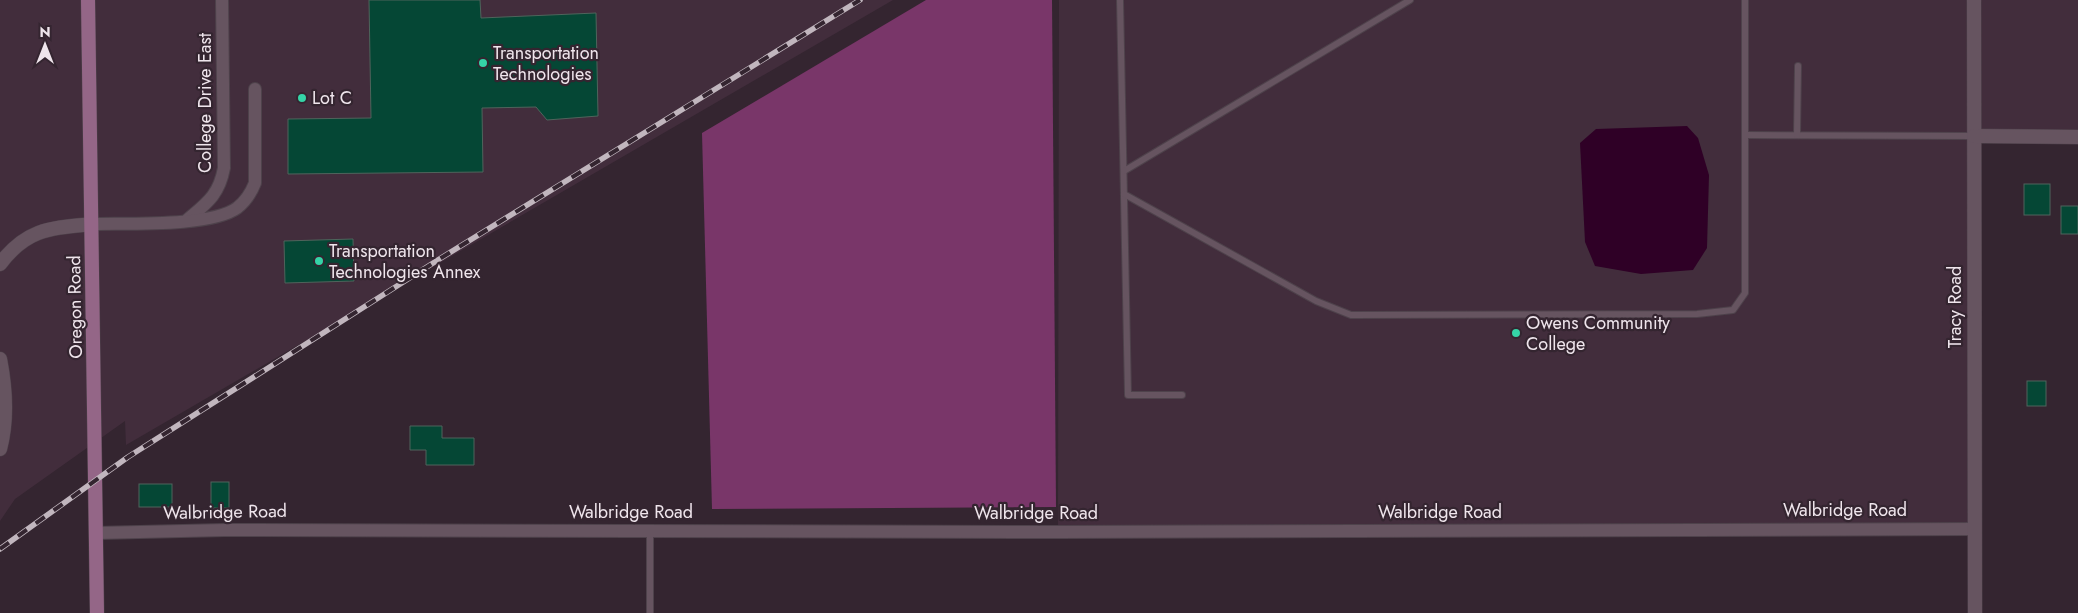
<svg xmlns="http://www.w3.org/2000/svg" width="2078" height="613" font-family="Jost,sans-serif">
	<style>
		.built { fill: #422d3c }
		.forest { fill: #793669 }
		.water { fill: #2f0026 }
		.building { fill: #054735; stroke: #4f645c }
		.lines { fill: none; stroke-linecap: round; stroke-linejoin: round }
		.service-casing { stroke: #4e424b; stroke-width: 8 }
		.minor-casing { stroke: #4e424b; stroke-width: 14 }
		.tertiary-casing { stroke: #4e424b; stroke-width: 15 }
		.secondary-casing { stroke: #4e424b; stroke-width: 15 }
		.service { stroke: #665460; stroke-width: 6 }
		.minor { stroke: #665460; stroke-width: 12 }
		.tertiary { stroke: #665460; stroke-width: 14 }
		.secondary { stroke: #946687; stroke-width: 14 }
		.rail-casing { stroke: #c1b6be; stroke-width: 5.5 }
		.rail { stroke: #342530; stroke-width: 4; stroke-dasharray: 11; stroke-linecap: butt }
		.poi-dot { fill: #35d4a7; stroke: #342530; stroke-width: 2 }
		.labels { text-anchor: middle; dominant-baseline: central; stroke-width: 4.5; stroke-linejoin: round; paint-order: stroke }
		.poi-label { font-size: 18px; fill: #efe5ec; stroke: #342530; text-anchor: start }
		.street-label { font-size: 18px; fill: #efe5ec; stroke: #342530 }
	</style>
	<rect width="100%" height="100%" fill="#342530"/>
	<g class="built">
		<path d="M 0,0 L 893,0 L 126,445 L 125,421 L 15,499 L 0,521 Z"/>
		<path d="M 1059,0 L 2078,0 L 2078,137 L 1974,136 L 1975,529 L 1058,532 Z"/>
	</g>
	<path class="forest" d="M 926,0 L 1052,0 L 1056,507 L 712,509 L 702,133 Z"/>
	<path class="water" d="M 1687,126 L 1698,138 L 1709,175 L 1707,248 L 1693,270 L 1641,274 L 1595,266 L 1585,242 L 1580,143 L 1596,129 Z"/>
	<g class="building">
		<path d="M 369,0 L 480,0 L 481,18 L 596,13 L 598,116 L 547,120 L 536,107 L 482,108 L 483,172 L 288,174 L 288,119 L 371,118 Z"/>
		<rect x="2024" y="184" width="26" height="31"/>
		<rect x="2061" y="206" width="17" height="28"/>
		<path d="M 353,239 L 354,281 L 285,283 L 284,241 Z"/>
		<rect x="2027" y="381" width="19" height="25"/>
		<path d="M 410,426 L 442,426 L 442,438 L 474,438 L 474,465 L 426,465 L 426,450 L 410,450 Z"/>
		<rect x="211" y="482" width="18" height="26"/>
		<rect x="139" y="484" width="33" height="23"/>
	</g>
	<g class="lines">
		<g class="service-casing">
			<g id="service">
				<path d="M 1120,0 L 1128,395 L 1182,395"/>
				<path d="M 1745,135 L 1974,136"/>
				<path d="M 1797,135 L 1798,66"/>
				<path d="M 1124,171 L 1410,0"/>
				<path d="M 1124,194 L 1316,301 L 1351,315 L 1697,314 L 1733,310 L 1745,293 L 1745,0"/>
				<path d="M 650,531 L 650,613"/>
			</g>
		</g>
		<g class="minor-casing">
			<g id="minor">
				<path d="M 187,220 C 207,203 219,195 224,168 L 222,0"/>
				<path d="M 93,224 C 126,223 211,227 237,208 C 246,201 251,193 255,183 L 255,89"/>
				<path d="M 96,533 L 225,530 L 1058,532 L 1975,529"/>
			</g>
		</g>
		<g class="tertiary-casing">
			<g id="tertiary">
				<path d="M 1974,0 L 1975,613"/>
				<path d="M 1974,136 L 2078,137"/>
				<path d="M 0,264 C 27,228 51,228 93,224"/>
				<path d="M 0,359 C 6,390 8,419 0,449"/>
			</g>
		</g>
		<g class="secondary-casing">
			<path id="secondary" d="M 88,0 L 97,613"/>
		</g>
		<use href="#service" class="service"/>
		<use href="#minor" class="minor"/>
		<use href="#tertiary" class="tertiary"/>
		<use href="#secondary" class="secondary"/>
		<g class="rail-casing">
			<path id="rail" d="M 0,549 L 128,457 L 441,258 L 860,0"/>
		</g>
		<use href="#rail" class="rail"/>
	</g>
	<g class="poi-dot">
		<circle cx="483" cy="63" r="5"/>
		<circle cx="302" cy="98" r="5"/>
		<circle cx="319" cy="261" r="5"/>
		<circle cx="1516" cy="333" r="5"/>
	</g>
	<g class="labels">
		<g class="poi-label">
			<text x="493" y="53">Transportation<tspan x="493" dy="21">Technologies</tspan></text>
			<text x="312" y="98">Lot C</text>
			<text x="329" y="251">Transportation<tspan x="329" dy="21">Technologies Annex</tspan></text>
			<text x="1526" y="323">Owens Community<tspan x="1526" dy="21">College</tspan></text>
		</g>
		<g class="street-label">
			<text transform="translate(205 103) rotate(-90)">College Drive East</text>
			<text transform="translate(75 307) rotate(-91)">Oregon Road</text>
			<text transform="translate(1955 307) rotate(-90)">Tracy Road</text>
			<text x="1845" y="510">Walbridge Road</text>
			<text transform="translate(225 512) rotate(-1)">Walbridge Road</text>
			<text x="631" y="512">Walbridge Road</text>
			<text x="1440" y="512">Walbridge Road</text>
			<text x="1036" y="513">Walbridge Road</text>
		</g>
	</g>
	<g transform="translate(45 45)" stroke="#342530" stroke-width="4" paint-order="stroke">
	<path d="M0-4L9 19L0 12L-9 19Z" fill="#efe5ec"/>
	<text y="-8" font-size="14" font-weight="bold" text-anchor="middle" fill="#efe5ec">N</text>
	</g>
</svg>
